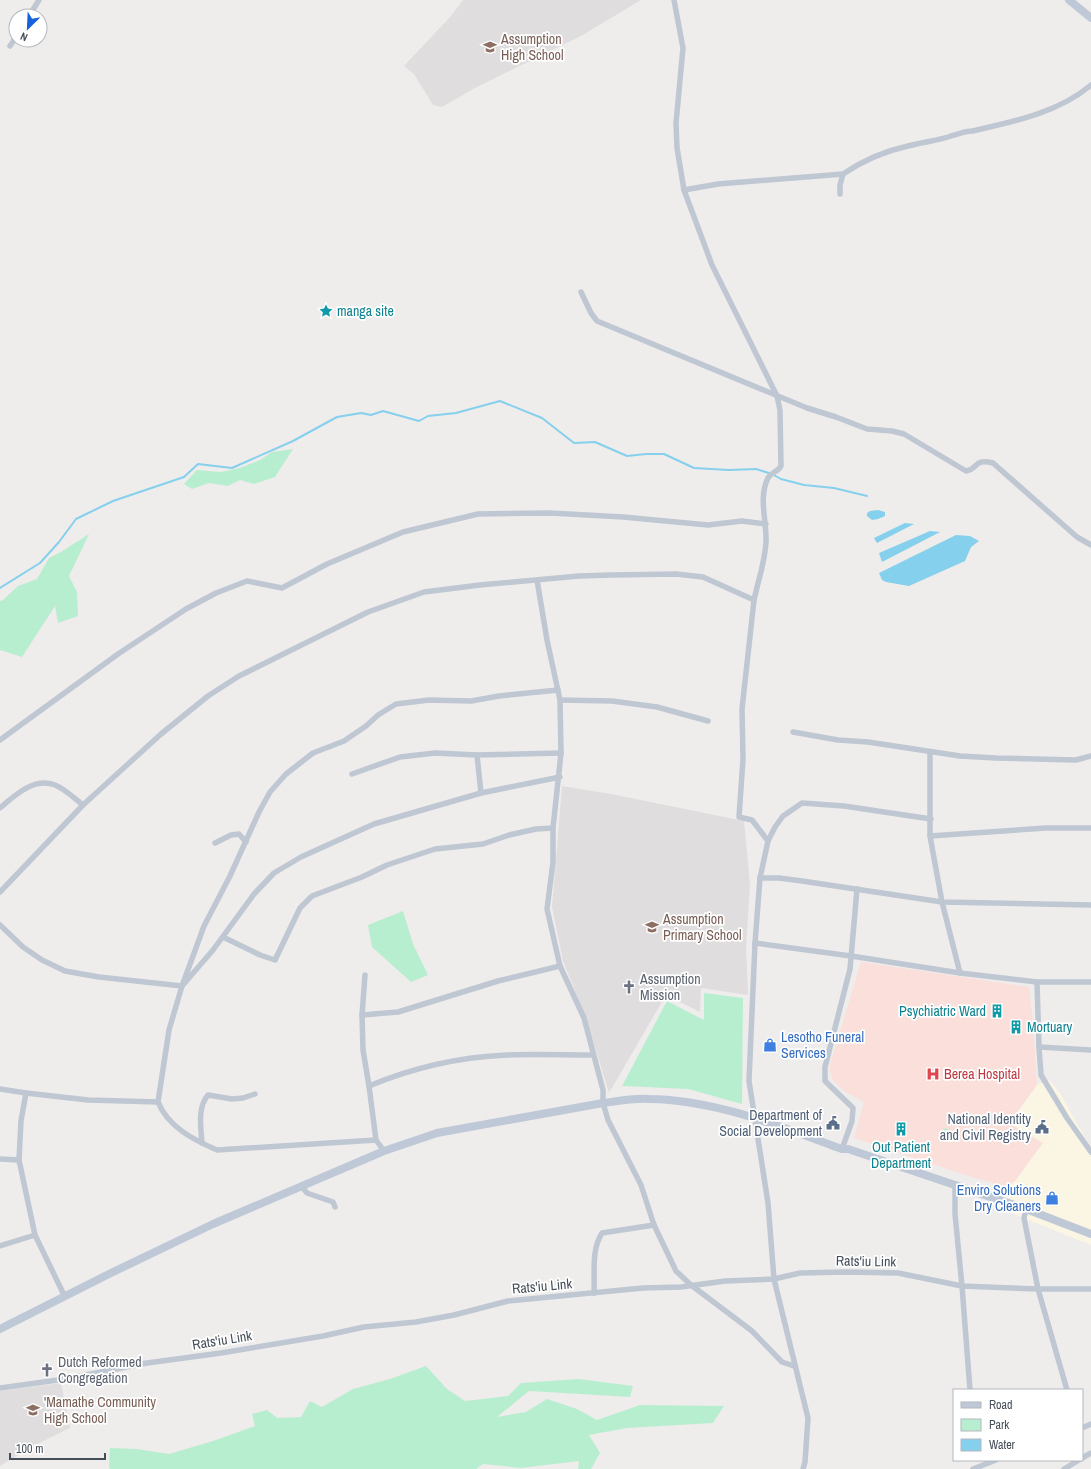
<svg xmlns="http://www.w3.org/2000/svg" width="1091" height="1469" font-family="'Archivo Narrow',sans-serif">
	<style>
		.commercial { fill: #fbf6e3 }
		.education { fill: #e0ddde }
		.medical { fill: #fadfda }
		.green { fill: #b8eed0 }
		.water { fill: #85d0ec }
		.lines { fill: none; stroke-linecap: round; stroke-linejoin: round }
		.stream { stroke: #85d0ec; stroke-width: 2 }
		.minor { stroke: #bfc7d2; stroke-width: 5.5 }
		.secondary { stroke: #bec8d6; stroke-width: 8 }
		.labels { text-anchor: middle; dominant-baseline: central; stroke-width: 3.5; stroke-linejoin: round; paint-order: stroke }
		.education-label { font-size: 14px; fill: #785e54; stroke: #fff; text-anchor: start }
		.culture-label { font-size: 14px; fill: #0d838f; stroke: #fff; text-anchor: start }
		.worship-label { font-size: 14px; fill: #5b616d; stroke: #fff; text-anchor: start }
		.shop-label { font-size: 14px; fill: #366cbe; stroke: #fff; text-anchor: start }
		.health-label { font-size: 14px; fill: #be3a42; stroke: #fff; text-anchor: start }
		.service-label { font-size: 14px; fill: #4e5e75; stroke: #fff; text-anchor: end }
		.street-label { font-size: 14px; fill: #444e59; stroke: #fff }
	</style>
	<rect width="100%" height="100%" fill="#efecec"/>
	<path class="commercial" d="M 1049,1080 L 1060,1093 L 1091,1149 L 1091,1245 L 996,1207 L 1008,1187 L 1015,1180 L 1009,1123 L 1037,1085 Z"/>
	<g class="education">
		<path d="M 463,0 L 641,0 L 581,36 L 477,87 L 442,107 L 433,105 L 414,74 L 404,66 L 451,16 Z"/>
		<path d="M 562,786 L 611,794 L 744,821 L 750,885 L 746,946 L 748,995 L 701,988 L 700,1012 L 666,995 L 609,1093 L 586,1018 L 563,961 L 552,907 Z"/>
		<path d="M 61,1383 L 70,1428 L 33,1446 L 0,1466 L 0,1391 Z"/>
	</g>
	<path class="medical" d="M 861,962 L 1029,987 L 1033,1023 L 1037,1085 L 1009,1123 L 1043,1143 L 1015,1181 L 1008,1187 L 968,1176 L 854,1138 L 864,1102 L 844,1091 L 833,1080 L 829,1068 Z"/>
	<g class="green">
		<path d="M 293,449 L 275,477 L 254,484 L 240,480 L 228,486 L 209,483 L 192,489 L 184,484 L 197,470 L 221,472 L 240,468 L 260,460 L 272,452 Z"/>
		<path d="M 89,534 L 69,576 L 77,592 L 78,616 L 58,623 L 55,606 L 22,657 L 0,650 L 0,601 L 3,600 L 18,586 L 37,579 L 49,558 L 61,552 Z"/>
		<path d="M 403,911 L 413,944 L 428,975 L 411,982 L 372,947 L 368,925 Z"/>
		<path d="M 704,993 L 743,998 L 742,1104 L 688,1089 L 622,1086 L 667,1001 L 704,1020 Z"/>
		<circle cx="946" cy="1134" r="5.5"/>
		<path d="M 426,1366 L 447,1389 L 465,1401 L 508,1396 L 521,1383 L 579,1379 L 633,1386 L 630,1397 L 529,1391 L 497,1417 L 526,1412 L 547,1399 L 577,1409 L 597,1420 L 640,1405 L 724,1406 L 713,1423 L 627,1428 L 589,1435 L 600,1453 L 591,1469 L 578,1469 L 579,1461 L 521,1468 L 483,1464 L 476,1469 L 110,1469 L 109,1467 L 110,1448 L 137,1449 L 169,1454 L 213,1441 L 255,1426 L 252,1414 L 267,1410 L 277,1418 L 301,1417 L 310,1401 L 322,1407 L 353,1389 L 390,1379 Z"/>
	</g>
	<g class="water">
		<path d="M 878,510 L 885,512 L 885,516 L 878,519 L 872,520 L 867,516 L 867,513 L 870,511 Z"/>
		<path d="M 905,523 L 914,524 L 877,543 L 874,538 Z"/>
		<path d="M 930,531 L 940,532 L 882,562 L 879,553 Z"/>
		<path d="M 956,535 L 970,536 L 979,541 L 971,547 L 965,561 L 909,586 L 886,582 L 882,580 L 879,573 Z"/>
	</g>
	<g class="lines">
		<path class="stream" d="M 0,588 L 40,563 L 59,542 L 76,519 L 113,501 L 184,477 L 198,464 L 232,468 L 293,441 L 337,417 L 361,413 L 371,415 L 383,411 L 419,421 L 428,416 L 456,413 L 500,401 L 542,418 L 574,443 L 595,442 L 627,456 L 646,454 L 664,454 L 694,468 L 729,470 L 756,469 L 772,474 L 781,479 L 804,485 L 834,488 L 867,496"/>
		<g class="minor">
			<path d="M 674,0 L 683,48 L 676,123 L 677,148 L 684,190 L 712,265 L 777,396 L 780,410 L 781,466 C 778,472 771,472 768,478 C 758,498 767,521 766,542 C 765,562 758,581 754,600"/>
			<path d="M 29,16 L 39,0"/>
			<path d="M 10,46 L 16,37"/>
			<path d="M 684,190 L 718,184 L 843,174 C 862,161 885,151 908,146 C 922,142 937,141 951,136 C 959,134 964,131 972,131 C 1012,122 1058,113 1091,85"/>
			<path d="M 840,194 L 840,185 L 843,174"/>
			<path d="M 581,292 L 591,313 L 597,321 L 807,408 L 836,417 L 867,429 L 892,431 L 904,434 L 966,471 C 979,469 973,458 993,463 L 1077,537 L 1091,545"/>
			<path d="M 537,580 L 547,640 L 560,700 L 561,753 L 553,828 L 553,862 L 547,909 L 560,966 L 584,1018 L 603,1090 L 603,1103 L 608,1120 L 641,1185 L 654,1225 L 676,1271 L 691,1285 L 752,1331 L 782,1362 L 794,1366"/>
			<path d="M 560,700 L 612,701 L 657,707 L 708,721"/>
			<path d="M 793,732 L 838,740 L 868,742 L 960,756 L 996,758 L 1076,760 L 1091,756"/>
			<path d="M 0,740 L 118,654 L 186,609 L 216,593 L 247,581 L 282,588 L 327,564 L 403,532 L 478,514 L 550,513 L 623,517 L 708,525 L 742,521 L 766,524"/>
			<path d="M 930,752 L 930,836 L 942,902 L 960,973"/>
			<path d="M 477,755 L 561,753"/>
			<path d="M 352,774 L 400,757 L 435,753 L 477,755 L 481,793"/>
			<path d="M 0,808 C 15,795 34,777 55,785 C 65,789 74,798 83,805"/>
			<path d="M 930,836 L 1046,828 L 1091,828"/>
			<path d="M 215,843 L 231,835 L 239,834 L 246,842"/>
			<path d="M 760,878 L 779,878 L 802,881 L 942,902 L 1091,905"/>
			<path d="M 0,892 L 83,805 L 161,734 L 208,696 L 239,676 L 368,612 L 424,592 L 480,585 L 579,576 L 612,575 L 676,574 L 703,577 L 754,600 L 742,709 L 743,759 L 739,817 L 752,820 L 768,841"/>
			<path d="M 0,925 L 23,947 L 42,960 L 65,971 L 99,977 L 182,986 L 213,950 L 254,894 L 274,873 L 301,857 L 374,824 L 481,793 L 560,777"/>
			<path d="M 223,937 L 260,955 L 275,960 L 300,908 L 312,896 L 362,877 L 387,865 L 435,849 L 483,844 L 509,835 L 536,829 L 553,828"/>
			<path d="M 755,943 L 851,956 L 960,973 L 1037,982 L 1091,982"/>
			<path d="M 365,975 L 362,1015 L 363,1050 L 369,1086 L 376,1140 L 384,1151"/>
			<path d="M 1037,982 L 1039,1047 L 1041,1075 L 1067,1118 L 1091,1152"/>
			<path d="M 362,1015 L 398,1012 L 498,981 L 560,966"/>
			<path d="M 1039,1047 L 1091,1050"/>
			<path d="M 369,1086 C 412,1068 461,1057 507,1055 C 535,1054 564,1055 593,1055"/>
			<path d="M 0,1089 L 26,1093 L 88,1100 L 158,1102"/>
			<path d="M 26,1093 L 21,1121 L 19,1160 L 35,1235 L 65,1297"/>
			<path d="M 376,1140 L 217,1150 C 194,1140 168,1127 158,1102 L 169,1030 L 182,986 L 204,926 L 230,876 L 259,812 L 270,792 L 286,774 L 313,753 L 344,741 L 366,726 L 378,715 L 396,704 L 429,700 L 471,701 L 499,696 L 558,690"/>
			<path d="M 202,1143 C 201,1128 197,1108 208,1095 L 232,1099 L 243,1098 L 255,1094"/>
			<path d="M 842,1149 L 852,1121 L 853,1108 L 825,1081 L 825,1067 L 850,969 L 857,889"/>
			<path d="M 0,1159 L 19,1160"/>
			<path d="M 955,1184 L 955,1214 L 962,1286 L 970,1390"/>
			<path d="M 302,1187 L 307,1193 L 333,1202 L 335,1207"/>
			<path d="M 1026,1209 L 1024,1218 L 1038,1289 L 1067,1390"/>
			<path d="M 0,1246 L 35,1235"/>
			<path d="M 594,1293 C 595,1273 591,1250 602,1233 L 654,1225"/>
			<path d="M 0,1388 L 65,1379 L 147,1363 L 221,1353 L 323,1336 L 364,1327 L 416,1322 L 454,1315 L 508,1301 L 643,1288 L 681,1287 L 725,1281 L 774,1279 L 800,1273 L 846,1272 L 898,1273 L 962,1286 L 1038,1289 L 1091,1289"/>
			<path d="M 1082,1428 L 1091,1424"/>
			<path d="M 1082,1458 L 1091,1453"/>
			<path d="M 803,1469 L 805,1462 L 808,1418 L 774,1279 L 768,1203 L 749,1081 L 755,943 L 760,878 L 768,841 L 775,827 L 783,816 L 802,803 L 844,806 L 931,819"/>
			<path d="M 973,1469 L 996,1460"/>
			<path d="M 1064,1469 L 1079,1460"/>
		</g>
		<g class="secondary">
			<path d="M 1069,0 L 1091,18"/>
			<path d="M 0,1329 L 113,1272 L 213,1224 L 384,1151 L 437,1133 L 603,1103 C 618,1101 634,1098 649,1099 C 716,1100 779,1126 842,1149 L 848,1149 L 1026,1209 L 1091,1234"/>
		</g>
	</g>
	<defs>
		<g id="school-bare" transform="scale(1.08)"><path d="M0-5L7-2L0 1L-7-2ZM-4 1L0 2.5L4 1V4Q0 6-4 4Z" fill="#8d6e63" stroke="#fff" stroke-width="2.5" paint-order="stroke"/></g>
		<g id="sight-bare" transform="scale(1.08)"><path d="M0-6L1.8-2.2L6-1.7L2.9 1.2L3.7 5.4L0 3.3L-3.7 5.4L-2.9 1.2L-6-1.7L-1.8-2.2Z" fill="#0f9aa8" stroke="#fff" stroke-width="2.5" paint-order="stroke"/></g>
		<g id="church-bare" transform="scale(1.08)"><path d="M-1.2-6h2.4v3.5h3.3v2.4h-3.3V6h-2.4V-.1h-3.3v-2.4h3.3Z" fill="#6b7280" stroke="#fff" stroke-width="2.5" paint-order="stroke"/></g>
		<g id="building-bare" transform="scale(1.08)"><path d="M-4-6H4V6H1V3H-1V6H-4ZM-2.5-4.3h1.7v1.8h-1.7ZM.8-4.3h1.7v1.8H.8ZM-2.5-1h1.7V.8h-1.7ZM.8-1h1.7V.8H.8Z" fill="#0f9aa8" stroke="#fff" stroke-width="2.5" paint-order="stroke"/></g>
		<g id="shop-bare" transform="scale(1.08)"><path d="M-5-2.5h2.3a2.7 3.5 0 0 1 5.4 0H5L5.5 6h-11ZM-1.5-2.5h3a1.5 2.3 0 0 0-3 0Z" fill="#3f7fe0" stroke="#fff" stroke-width="2.5" paint-order="stroke"/></g>
		<g id="hospital-bare" transform="scale(1.08)"><path d="M-5-5h3v3.5h4V-5h3V5h-3V1.5h-4V5h-3Z" fill="#e0444e" stroke="#fff" stroke-width="2.5" paint-order="stroke"/></g>
		<g id="civic-bare" transform="scale(1.08)"><path d="M-.6-6.5H3V-4.5H.6V-3L4-1V1h2V6H-6V1h2V-1L-.6-3ZM-1.2 2.5V6h2.4V2.5Z" fill="#5c6f8a" stroke="#fff" stroke-width="2.5" paint-order="stroke"/></g>
	</defs>
	<g fill-rule="evenodd">
		<use href="#school-bare" x="490" y="47"/>
		<use href="#sight-bare" x="326" y="311"/>
		<use href="#school-bare" x="652" y="927"/>
		<use href="#church-bare" x="629" y="987"/>
		<use href="#building-bare" x="997" y="1011"/>
		<use href="#building-bare" x="1016" y="1027"/>
		<use href="#shop-bare" x="770" y="1045"/>
		<use href="#hospital-bare" x="933" y="1074"/>
		<use href="#civic-bare" x="833" y="1123"/>
		<use href="#civic-bare" x="1042" y="1127"/>
		<use href="#building-bare" x="901" y="1129"/>
		<use href="#shop-bare" x="1052" y="1198"/>
		<use href="#church-bare" x="47" y="1370"/>
		<use href="#school-bare" x="33" y="1410"/>
	</g>
	<g class="labels">
		<g class="education-label">
			<text x="501" y="39">Assumption<tspan x="501" dy="16">High School</tspan></text>
			<text x="663" y="919">Assumption<tspan x="663" dy="16">Primary School</tspan></text>
			<text x="44" y="1402">'Mamathe Community<tspan x="44" dy="16">High School</tspan></text>
		</g>
		<g class="culture-label">
			<text x="337" y="311">manga site</text>
			<text x="986" y="1011" text-anchor="end">Psychiatric Ward</text>
			<text x="1027" y="1027">Mortuary</text>
			<text x="901" y="1147" text-anchor="middle">Out Patient<tspan x="901" dy="16">Department</tspan></text>
		</g>
		<g class="worship-label">
			<text x="640" y="979">Assumption<tspan x="640" dy="16">Mission</tspan></text>
			<text x="58" y="1362">Dutch Reformed<tspan x="58" dy="16">Congregation</tspan></text>
		</g>
		<g class="shop-label">
			<text x="781" y="1037">Lesotho Funeral<tspan x="781" dy="16">Services</tspan></text>
			<text x="1041" y="1190" text-anchor="end">Enviro Solutions<tspan x="1041" dy="16">Dry Cleaners</tspan></text>
		</g>
		<g class="health-label">
			<text x="944" y="1074">Berea Hospital</text>
		</g>
		<g class="service-label">
			<text x="822" y="1115">Department of<tspan x="822" dy="16">Social Development</tspan></text>
			<text x="1031" y="1119">National Identity<tspan x="1031" dy="16">and Civil Registry</tspan></text>
		</g>
		<g class="street-label">
			<text transform="translate(866 1261) rotate(1)">Rats'iu Link</text>
			<text transform="translate(542 1286) rotate(-5)">Rats'iu Link</text>
			<text transform="translate(222 1340) rotate(-9)">Rats'iu Link</text>
		</g>
	</g>
	<rect x="953" y="1389" width="130" height="72" fill="#ffffff" stroke="#b4b8bd"/>
	<rect x="961" y="1402" width="20" height="6" fill="#bec8d6" stroke="#b4b8bd"/>
	<text x="989" y="1409" font-size="12" fill="#444e59">Road</text>
	<rect x="961" y="1419" width="20" height="12" fill="#b8eed0" stroke="#b4b8bd"/>
	<text x="989" y="1429" font-size="12" fill="#444e59">Park</text>
	<rect x="961" y="1439" width="20" height="12" fill="#85d0ec" stroke="#b4b8bd"/>
	<text x="989" y="1449" font-size="12" fill="#444e59">Water</text>
	<g transform="translate(28 28) rotate(204)"><circle r="19" fill="#ffffff" stroke="#b4b8bd"/>
	<path d="M0-3L7 15L0 10L-7 15Z" fill="#1761dd"/>
	<text y="-6" font-size="11" font-weight="bold" text-anchor="middle" fill="#444e59">N</text>
	</g>
	<path d="M10 1453v6h95v-6" fill="none" stroke="#444e59" stroke-width="2"/>
	<text x="16" y="1453" font-size="12" fill="#444e59" stroke="#ffffff" stroke-width="3" paint-order="stroke">100 m</text>
</svg>
